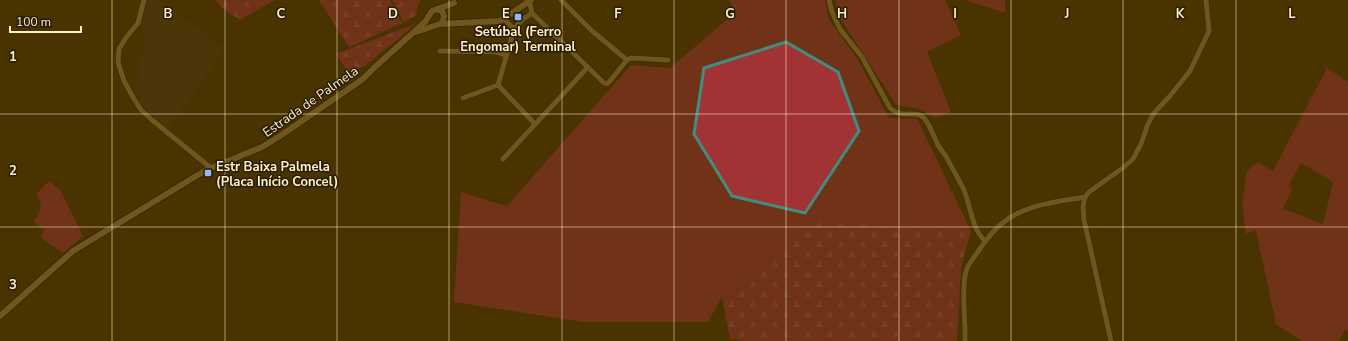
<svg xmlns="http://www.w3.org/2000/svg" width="1348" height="341" viewBox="0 0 1348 341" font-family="'Nunito Sans',sans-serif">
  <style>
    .built { fill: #4c3a15 }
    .green { fill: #a23335; fill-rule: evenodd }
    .forest { fill: url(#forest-firs) }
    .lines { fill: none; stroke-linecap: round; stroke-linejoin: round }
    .minor-casing { stroke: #2b1c00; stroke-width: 6 }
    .tertiary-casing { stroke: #2b1c00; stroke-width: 8 }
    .minor { stroke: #9e8042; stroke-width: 5 }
    .tertiary { stroke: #9e8042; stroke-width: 6 }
    .marked { fill: none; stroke: #3f8e81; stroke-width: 3; stroke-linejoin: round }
    .grid { fill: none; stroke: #ffeecf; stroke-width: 1; stroke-opacity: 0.55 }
    .poi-dot { fill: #93b7fd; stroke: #291d03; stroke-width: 1.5 }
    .labels { text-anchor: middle; stroke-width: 3; stroke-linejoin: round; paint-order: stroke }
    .poi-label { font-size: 13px; font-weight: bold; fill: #ffeecf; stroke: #291d03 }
    .street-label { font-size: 13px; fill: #ffeecf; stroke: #291d03 }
    .grid-label { font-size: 13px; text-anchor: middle; font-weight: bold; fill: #ffeecf; stroke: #291d03; stroke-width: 3; stroke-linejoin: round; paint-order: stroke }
  </style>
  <defs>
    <pattern id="forest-firs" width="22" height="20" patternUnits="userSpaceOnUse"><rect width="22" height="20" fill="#a23335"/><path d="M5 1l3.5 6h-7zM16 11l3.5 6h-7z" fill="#b05151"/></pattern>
  </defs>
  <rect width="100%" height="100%" fill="#493300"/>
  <!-- built -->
  <path class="built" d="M 148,0 L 159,0 L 225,49 L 167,129 L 143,107 L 135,89 L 143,50 L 142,25 Z"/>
  <!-- green -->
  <g class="green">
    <path d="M 729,0 L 825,0 L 829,20 L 857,58 L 889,118 L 917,119 L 971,231 L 951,230 L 722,297 L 708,322 L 583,322 L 454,302 L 461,192 L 492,202 L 507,206 L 631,65 L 670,68 L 736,12 Z"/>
    <path d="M 836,0 L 945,0 L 961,35 L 927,52 L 951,112 L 935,118 L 919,109 L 896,105 L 838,15 Z"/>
    <path d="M 965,0 L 1005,0 L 1005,13 Z"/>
    <path d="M 1327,68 L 1348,82 L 1348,331 L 1345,329 L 1339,341 L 1302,341 L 1276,324 L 1256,230 L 1246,234 L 1242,203 L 1247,171 L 1258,162 L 1273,171 ZM 1301,163 L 1333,182 L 1323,224 L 1283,209 L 1292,190 L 1288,186 Z"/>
    <path d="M 49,181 L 60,190 L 83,236 L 63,253 L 40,237 L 45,230 L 33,222 C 41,211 44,206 36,194 Z"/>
  </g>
  <!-- forest -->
  <g class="forest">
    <path d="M 215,0 L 274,0 L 240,20 L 221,7 Z"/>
    <path d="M 319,0 L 390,0 L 402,23 L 349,47 Z"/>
    <path d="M 392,0 L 421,0 L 418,3 L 416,15 L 404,23 Z"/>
    <path d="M 417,23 L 365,66 L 348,72 L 336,54 Z"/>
    <path d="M 818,222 L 971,231 L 961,267 L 957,341 L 742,341 L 730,339 L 722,297 L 750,269 Z"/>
  </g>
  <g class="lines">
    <!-- minor casing -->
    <g class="minor-casing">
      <g id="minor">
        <path d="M 144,0 L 138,23 L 125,39 L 119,49 L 118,62 L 124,81 L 134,99 L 141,110 L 152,120 L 211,168"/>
        <path d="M 561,0 L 591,30 L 627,60"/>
        <path d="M 829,0 L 832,12 L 840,29 L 862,57 L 890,108 C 903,120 916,109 924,118 C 930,125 933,135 937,143 C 939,148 944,153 947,158 C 952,168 958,178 963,188 C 971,205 971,228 985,241"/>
        <path d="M 532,13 L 604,83 L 607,84 L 610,81 L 627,60 L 631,58 L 668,60"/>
        <path d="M 504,19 L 514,29 L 522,20 L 532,13 L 529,0"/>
        <path d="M 440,51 L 496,52 L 506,55"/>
        <path d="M 498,85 L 535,124"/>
        <path d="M 463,98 L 498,85 L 514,29"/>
        <path d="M 503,159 L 588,67"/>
        <path d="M 1085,197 L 1089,192 L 1124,167 L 1133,159 L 1141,144 L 1148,124 L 1154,113 L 1169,97 L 1190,71 L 1209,31 L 1206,0"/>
        <path d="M 1085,197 L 1083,207 L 1084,220 L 1111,341"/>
        <path d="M 965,341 C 966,321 960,282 968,266 C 978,252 987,236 1000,225 C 1024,204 1056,202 1085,197"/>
      </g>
    </g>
    <!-- tertiary casing -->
    <g class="tertiary-casing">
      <g id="tertiary">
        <path d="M 437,9 L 442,11 L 444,16 L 443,21 L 440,24"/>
        <path d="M 416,32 L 440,24 L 500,21 L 531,0"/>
        <path d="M 0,316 L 73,251 L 206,170 L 262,147 L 280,136 L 363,79 L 375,67 L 425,22 L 432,11 L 454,3"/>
      </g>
    </g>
    <!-- minor -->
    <use href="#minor" class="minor"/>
    <!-- tertiary -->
    <use href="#tertiary" class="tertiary"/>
  </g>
  <!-- marked area -->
  <path d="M0 0H1348V341H0ZM 786,42 L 838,72 L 859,131 L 805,213 L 732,196 L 694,134 L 704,68 Z" fill="#493300" fill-opacity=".55" fill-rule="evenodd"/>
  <path class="marked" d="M 786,42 L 838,72 L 859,131 L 805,213 L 732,196 L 694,134 L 704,68 Z"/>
  <!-- grid -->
  <path class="grid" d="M 112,0 L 112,341M 225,0 L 225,341M 337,0 L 337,341M 449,0 L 449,341M 562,0 L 562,341M 674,0 L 674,341M 786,0 L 786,341M 899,0 L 899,341M 1011,0 L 1011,341M 1123,0 L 1123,341M 1236,0 L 1236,341M 0,114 L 1348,114M 0,227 L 1348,227"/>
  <!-- markers -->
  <g class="poi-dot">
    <rect x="514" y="13" width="8" height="8" rx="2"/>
    <rect x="204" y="169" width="8" height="8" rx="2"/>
  </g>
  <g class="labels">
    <!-- poi labels -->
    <g class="poi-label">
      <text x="518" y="36">Setúbal (Ferro<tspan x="518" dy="15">Engomar) Terminal</tspan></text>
      <text x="216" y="171" text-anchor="start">Estr Baixa Palmela<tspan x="216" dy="15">(Placa Início Concel)</tspan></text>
    </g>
    <!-- street labels -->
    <g class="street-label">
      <text transform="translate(310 101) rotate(-35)" y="5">Estrada de Palmela</text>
    </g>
  </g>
  <g class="grid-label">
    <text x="168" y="18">B</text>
    <text x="281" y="18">C</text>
    <text x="393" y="18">D</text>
    <text x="506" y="18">E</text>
    <text x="618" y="18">F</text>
    <text x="730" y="18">G</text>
    <text x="842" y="18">H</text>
    <text x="955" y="18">I</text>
    <text x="1067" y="18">J</text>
    <text x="1180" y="18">K</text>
    <text x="1292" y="18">L</text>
    <text x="13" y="61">1</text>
    <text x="13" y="175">2</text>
    <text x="13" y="289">3</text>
  </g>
  <!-- scale -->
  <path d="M10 26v6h71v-6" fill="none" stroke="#ffeecf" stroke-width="2"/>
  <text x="16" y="26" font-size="12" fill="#ffeecf" stroke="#291d03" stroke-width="3" paint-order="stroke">100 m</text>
</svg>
